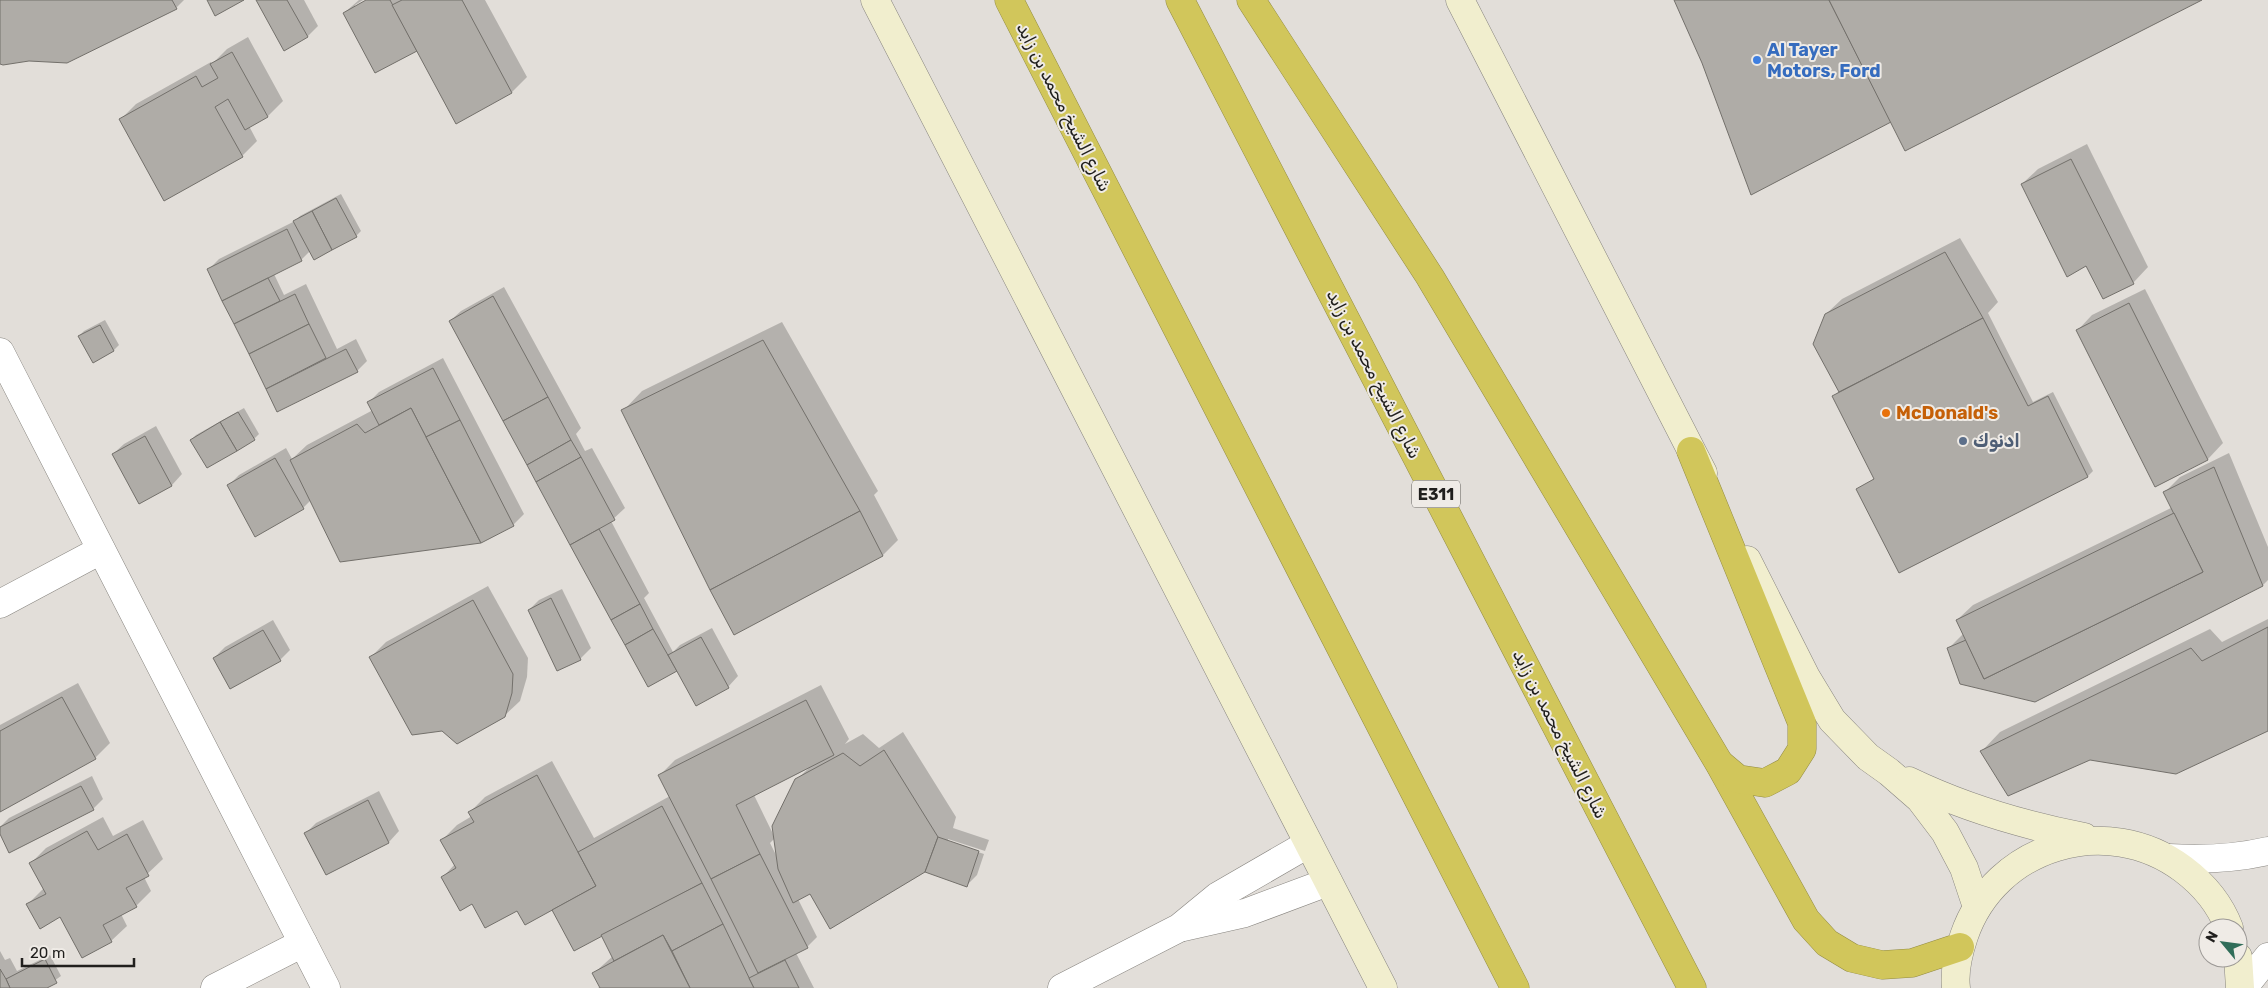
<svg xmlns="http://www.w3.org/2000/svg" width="2268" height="988" viewBox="0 0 2268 988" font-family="Rubik,'Noto Naskh Arabic',sans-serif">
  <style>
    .shadow { fill: #0003; fill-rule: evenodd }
    .building { fill: #afaca7; stroke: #73706b }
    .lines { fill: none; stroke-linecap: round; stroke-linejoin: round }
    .street-casing { stroke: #87847f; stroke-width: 29 }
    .secondary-casing { stroke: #87847f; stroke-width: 29 }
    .highway-casing { stroke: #938c45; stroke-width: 29 }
    .street { stroke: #fff; stroke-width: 28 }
    .secondary { stroke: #f1eece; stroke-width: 28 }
    .highway { stroke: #d1c65b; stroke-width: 28 }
    .shop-dot { fill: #3f7fe0; stroke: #efebe6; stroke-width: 2 }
    .food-dot { fill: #e8710a; stroke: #efebe6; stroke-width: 2 }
    .service-dot { fill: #5c6f8a; stroke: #efebe6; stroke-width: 2 }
    .labels { text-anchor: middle; stroke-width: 4; stroke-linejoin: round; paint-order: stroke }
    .shield { fill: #efebe6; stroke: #5e5c59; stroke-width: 1 }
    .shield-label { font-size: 16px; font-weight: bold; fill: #201f1d }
    .shop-label { font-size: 18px; font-weight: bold; fill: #366cbe; stroke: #efebe6; text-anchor: start }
    .street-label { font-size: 18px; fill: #201f1d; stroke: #efebe6 }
    .food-label { font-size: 18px; font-weight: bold; fill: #c56008; stroke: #efebe6; text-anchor: start }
    .service-label { font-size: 18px; font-weight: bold; fill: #4e5e75; stroke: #efebe6; text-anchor: start }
  </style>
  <rect width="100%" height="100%" fill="#e2ded9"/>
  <!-- shadow -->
  <g class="shadow">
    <path d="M 0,0 L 184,0 L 176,8 L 28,59 L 0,63 Z"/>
    <path d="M 258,0 L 304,0 L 318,26 L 308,36 L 285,49 Z"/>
    <path d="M 359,0 L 363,0 L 355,5 L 355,8 L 369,0 L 485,0 L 527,77 L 512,92 L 417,49 L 344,13 Z"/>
    <path d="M 248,37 L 283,101 L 268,116 L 249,126 L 257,141 L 242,156 L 121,119 L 136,104 L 211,62 L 212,64 L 227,49 Z"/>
    <path d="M 2087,144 L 2148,267 L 2133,283 L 2087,265 L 2022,184 L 2038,169 Z"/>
    <path d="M 341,194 L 361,231 L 356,236 L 311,250 L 301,260 L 274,274 L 284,295 L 306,284 L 337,349 L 356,339 L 367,361 L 357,371 L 278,410 L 209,269 L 219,259 L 295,221 L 300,216 Z"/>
    <path d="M 1960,238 L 1998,302 L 1988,313 L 2033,402 L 2053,392 L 2093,471 L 2088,476 L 1899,572 L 1858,489 L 1875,478 L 1834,396 L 1839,391 L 1826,314 L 1842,299 Z"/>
    <path d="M 504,287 L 581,428 L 576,434 L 585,451 L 592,448 L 625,508 L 611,521 L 649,593 L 644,598 L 673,652 L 680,645 L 712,628 L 738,676 L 728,687 L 677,670 L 648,685 L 450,321 L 461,311 Z"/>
    <path d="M 2145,289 L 2223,443 L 2208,459 L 2155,485 L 2077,331 L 2092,315 Z"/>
    <path d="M 105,320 L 119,345 L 114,350 L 79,336 L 84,331 Z"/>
    <path d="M 782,322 L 878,491 L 874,495 L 898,540 L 883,555 L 623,411 L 642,391 Z"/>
    <path d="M 443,358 L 524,514 L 513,525 L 311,500 L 303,508 L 228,486 L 239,475 L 286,448 L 292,459 L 307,445 L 373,410 L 369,402 L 379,392 Z"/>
    <path d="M 244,408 L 259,434 L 254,439 L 191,440 L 196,435 Z"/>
    <path d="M 156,426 L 182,474 L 172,485 L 140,502 L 113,454 L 124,444 Z"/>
    <path d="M 2229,453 L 2268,547 L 2268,580 L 2263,585 L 1949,648 L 1964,633 L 1957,620 L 1973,605 L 2173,507 L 2165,492 L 2180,477 Z"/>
    <path d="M 488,586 L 528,658 L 527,677 L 520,701 L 504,716 L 370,658 L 386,642 Z"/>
    <path d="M 562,589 L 591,648 L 580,659 L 529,610 L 539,600 Z"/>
    <path d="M 2268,619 L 2268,729 L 2089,759 L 1981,752 L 2000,732 L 2210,629 L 2222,642 Z"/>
    <path d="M 273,620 L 290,650 L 280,660 L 214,658 L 225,647 Z"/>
    <path d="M 78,683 L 110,743 L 95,758 L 0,810 L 0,725 Z"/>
    <path d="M 821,685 L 849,739 L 845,744 L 863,734 L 879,748 L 903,732 L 956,817 L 953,828 L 989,840 L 985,851 L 948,839 L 948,842 L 984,854 L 977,875 L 967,885 L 925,871 L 811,892 L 798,899 L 817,937 L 807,947 L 796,953 L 814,988 L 598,988 L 601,986 L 594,973 L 613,956 L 602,935 L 553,908 L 517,909 L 473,902 L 443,877 L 455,864 L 442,840 L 457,825 L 472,816 L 470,812 L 485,797 L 552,761 L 594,838 L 670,796 L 660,775 L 675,760 ZM 809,768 L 796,780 L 774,836 L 754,795 ZM 775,838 L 777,857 L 770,843 Z"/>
    <path d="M 92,776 L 103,799 L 93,809 L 0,831 L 0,827 L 9,818 Z"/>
    <path d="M 379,791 L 399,831 L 389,842 L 326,874 L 306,833 L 316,823 Z"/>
    <path d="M 103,817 L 113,836 L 143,820 L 163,859 L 144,877 L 151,891 L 136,906 L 121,914 L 127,926 L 111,941 L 83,957 L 61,915 L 28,904 L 44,888 L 31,863 L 46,848 Z"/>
    <path d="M 0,951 L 5,960 L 10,958 L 17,971 L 50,955 L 61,976 L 44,988 L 0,988 Z"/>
  </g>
  <!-- building -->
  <g class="building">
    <path d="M 0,0 L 172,0 L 177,9 L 67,63 L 29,61 L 3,65 L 0,64 Z"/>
    <path d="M 207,0 L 244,0 L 215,16 Z"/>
    <path d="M 256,0 L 287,0 L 308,37 L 284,51 Z"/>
    <path d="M 366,0 L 390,0 L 417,51 L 375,73 L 343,13 Z"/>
    <path d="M 402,0 L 462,0 L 512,93 L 456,124 L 392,5 Z"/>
    <path d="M 1674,0 L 1829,0 L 1891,122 L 1751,195 L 1702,63 Z"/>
    <path d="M 1829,0 L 2202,0 L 1905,151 Z"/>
    <path d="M 232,52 L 268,117 L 245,130 L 228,99 L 215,107 L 243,157 L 164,201 L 119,119 L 196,76 L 202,87 L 218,78 L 210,64 Z"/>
    <path d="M 2071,159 L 2134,284 L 2103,299 L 2086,266 L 2067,277 L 2021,184 Z"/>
    <path d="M 336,198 L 357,237 L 332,250 L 312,211 Z"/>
    <path d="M 312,211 L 332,250 L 314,260 L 293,221 Z"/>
    <path d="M 287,229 L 302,261 L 222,301 L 207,269 Z"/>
    <path d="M 1945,252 L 1983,318 L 1839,392 L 1813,344 L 1825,314 Z"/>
    <path d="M 268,278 L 280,301 L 234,324 L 222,301 Z"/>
    <path d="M 295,294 L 309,324 L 249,354 L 234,324 Z"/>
    <path d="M 493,296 L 548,397 L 503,421 L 449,321 Z"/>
    <path d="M 2129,303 L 2208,460 L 2155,487 L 2076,330 Z"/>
    <path d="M 1983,318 L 2028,406 L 2048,396 L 2088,477 L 1899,573 L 1856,489 L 1874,479 L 1832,396 Z"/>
    <path d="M 309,324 L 326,358 L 266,389 L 249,354 Z"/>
    <path d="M 100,325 L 114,351 L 93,363 L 78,336 Z"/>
    <path d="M 763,340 L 860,511 L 710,590 L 621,410 Z"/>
    <path d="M 346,349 L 358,372 L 277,412 L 266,389 Z"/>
    <path d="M 433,368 L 460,420 L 426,437 L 411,408 L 379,425 L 367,402 Z"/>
    <path d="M 548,397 L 571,440 L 527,465 L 503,421 Z"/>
    <path d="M 411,408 L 481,543 L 340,562 L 290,460 L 357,424 L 365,433 Z"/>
    <path d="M 238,412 L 255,440 L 237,451 L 220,422 Z"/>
    <path d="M 460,420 L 514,526 L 481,543 L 426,437 Z"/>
    <path d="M 220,422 L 237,451 L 207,468 L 190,440 Z"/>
    <path d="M 145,436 L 172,486 L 139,504 L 112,454 Z"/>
    <path d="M 571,440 L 581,457 L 536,482 L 527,465 Z"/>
    <path d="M 581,457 L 615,520 L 570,545 L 536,482 Z"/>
    <path d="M 275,458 L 304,509 L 255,537 L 227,485 Z"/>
    <path d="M 2214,467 L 2263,586 L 2035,702 L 1960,684 L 1947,648 L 1966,640 L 1984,679 L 2203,572 L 2163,492 Z"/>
    <path d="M 860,511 L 883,556 L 734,635 L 710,590 Z"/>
    <path d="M 2174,513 L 2203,572 L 1984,679 L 1956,620 Z"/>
    <path d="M 599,529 L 640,604 L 611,620 L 570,545 Z"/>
    <path d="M 551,598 L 581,660 L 557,671 L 528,610 Z"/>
    <path d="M 473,600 L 513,674 L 512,693 L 505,717 L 457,744 L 442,731 L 412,735 L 369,657 Z"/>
    <path d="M 640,604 L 653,629 L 625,645 L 611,620 Z"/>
    <path d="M 2268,627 L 2268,731 L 2176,774 L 2090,760 L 2008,796 L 1980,751 L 2191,648 L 2202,661 Z"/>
    <path d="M 653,629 L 677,671 L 648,687 L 625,645 Z"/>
    <path d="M 263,630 L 281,661 L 230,689 L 213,658 Z"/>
    <path d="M 701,637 L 729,688 L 696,706 L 668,655 Z"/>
    <path d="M 62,697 L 96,759 L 0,812 L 0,731 Z"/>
    <path d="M 806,700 L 834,755 L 736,805 L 760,854 L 711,879 L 658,775 Z"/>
    <path d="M 884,750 L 938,837 L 925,872 L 830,929 L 810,894 L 793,903 L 778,869 L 772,826 L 795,779 L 843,753 L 860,766 Z"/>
    <path d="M 537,775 L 596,886 L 525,925 L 517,911 L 485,928 L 472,904 L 460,911 L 441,877 L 456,868 L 440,840 L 474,822 L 468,812 Z"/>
    <path d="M 81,786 L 94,810 L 9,853 L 0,834 L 0,827 Z"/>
    <path d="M 368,800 L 389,843 L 326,875 L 304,833 Z"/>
    <path d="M 662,806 L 702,883 L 574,951 L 552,910 L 596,886 L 578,852 Z"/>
    <path d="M 87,831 L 98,850 L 127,834 L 149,876 L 126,888 L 137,907 L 103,925 L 112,942 L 82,958 L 60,917 L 40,929 L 26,904 L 46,894 L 29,863 Z"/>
    <path d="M 938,837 L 979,851 L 967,887 L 925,872 Z"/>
    <path d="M 760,854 L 808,948 L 758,973 L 711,879 Z"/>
    <path d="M 702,883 L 723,924 L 672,951 L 663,935 L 614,961 L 601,935 Z"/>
    <path d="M 723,924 L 754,988 L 690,988 L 672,951 Z"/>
    <path d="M 663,935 L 690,988 L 600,988 L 592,973 Z"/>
    <path d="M 45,959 L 57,983 L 47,988 L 10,988 L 6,979 Z"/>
    <path d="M 785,960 L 799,988 L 754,988 L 749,978 Z"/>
    <path d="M 0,969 L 6,979 L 10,988 L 0,988 Z"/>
  </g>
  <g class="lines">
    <!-- street casing -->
    <g class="street-casing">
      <g id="street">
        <path d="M 0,352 L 326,988"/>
        <path d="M 0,604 L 101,550"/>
        <path d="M 2168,858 C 2202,860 2234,859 2268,851"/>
        <path d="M 1183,927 L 1245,913 L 1328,882"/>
        <path d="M 215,988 L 303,943"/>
        <path d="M 1062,988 L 1179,928 L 1218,896 L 1308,844"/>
        <path d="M 2243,988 L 2268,957"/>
      </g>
    </g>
    <!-- secondary casing -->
    <g class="secondary-casing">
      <g id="secondary">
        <path d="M 875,0 L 1383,988"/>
        <path d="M 1460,0 L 1703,473"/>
        <path d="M 1747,560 L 1806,677 L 1832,720 L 1868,757 L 1889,772 L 1920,799 L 1945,832 L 1964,868 L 1977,907"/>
        <path d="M 1909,781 C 1965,808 2023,825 2084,837"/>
        <path d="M 2238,957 L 2240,988"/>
        <path d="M 1956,988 C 1954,972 1959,951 1964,936 C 1995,845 2107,812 2183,869 C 2203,884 2220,904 2229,928"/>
      </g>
    </g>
    <!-- highway casing -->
    <g class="highway-casing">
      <g id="highway">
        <path d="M 1009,0 L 1515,988"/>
        <path d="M 1180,0 L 1692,988"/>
        <path d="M 1251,0 L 1430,277 L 1719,763 L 1806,920 L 1827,943 L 1852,958 L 1882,965 L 1912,963 L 1960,947"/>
        <path d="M 1691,451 L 1802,723 L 1802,749 L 1788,771 L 1765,783 L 1738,779 L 1720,764"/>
      </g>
    </g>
    <!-- street -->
    <use href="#street" class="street"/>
    <!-- secondary -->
    <use href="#secondary" class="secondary"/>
    <!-- highway -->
    <use href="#highway" class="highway"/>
  </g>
  <!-- markers -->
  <circle class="shop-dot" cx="1757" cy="60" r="5"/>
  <circle class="food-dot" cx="1886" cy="413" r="5"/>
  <circle class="service-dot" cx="1963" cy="441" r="5"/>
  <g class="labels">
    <!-- shield labels -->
    <rect class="shield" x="1412" y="480.5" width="48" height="27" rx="4"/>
    <g class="shield-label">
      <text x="1436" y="500">E311</text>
    </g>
    <!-- shop labels -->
    <g class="shop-label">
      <text x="1767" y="56">Al Tayer<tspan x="1767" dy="21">Motors, Ford</tspan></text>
    </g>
    <!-- street labels -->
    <g class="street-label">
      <text transform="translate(1064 107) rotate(63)" y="6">شارع الشيخ محمد بن زايد</text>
      <text transform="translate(1374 374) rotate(63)" y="6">شارع الشيخ محمد بن زايد</text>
      <text transform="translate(1560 734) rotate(63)" y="6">شارع الشيخ محمد بن زايد</text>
    </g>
    <!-- food labels -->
    <g class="food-label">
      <text x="1896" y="419">McDonald's</text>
    </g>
    <!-- service labels -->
    <g class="service-label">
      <text x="1973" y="447">ادنوك</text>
    </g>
  </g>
  <!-- north arrow -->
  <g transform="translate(2223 943) rotate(299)"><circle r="24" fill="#efebe6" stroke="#9c9996"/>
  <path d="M0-4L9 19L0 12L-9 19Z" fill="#306d59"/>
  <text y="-8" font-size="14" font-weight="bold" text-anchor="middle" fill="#201f1d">N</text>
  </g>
  <!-- scale -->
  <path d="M22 958v8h112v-8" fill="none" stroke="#201f1d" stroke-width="2.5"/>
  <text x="30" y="958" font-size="15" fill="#201f1d" stroke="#efebe6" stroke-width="4" paint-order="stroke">20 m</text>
</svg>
